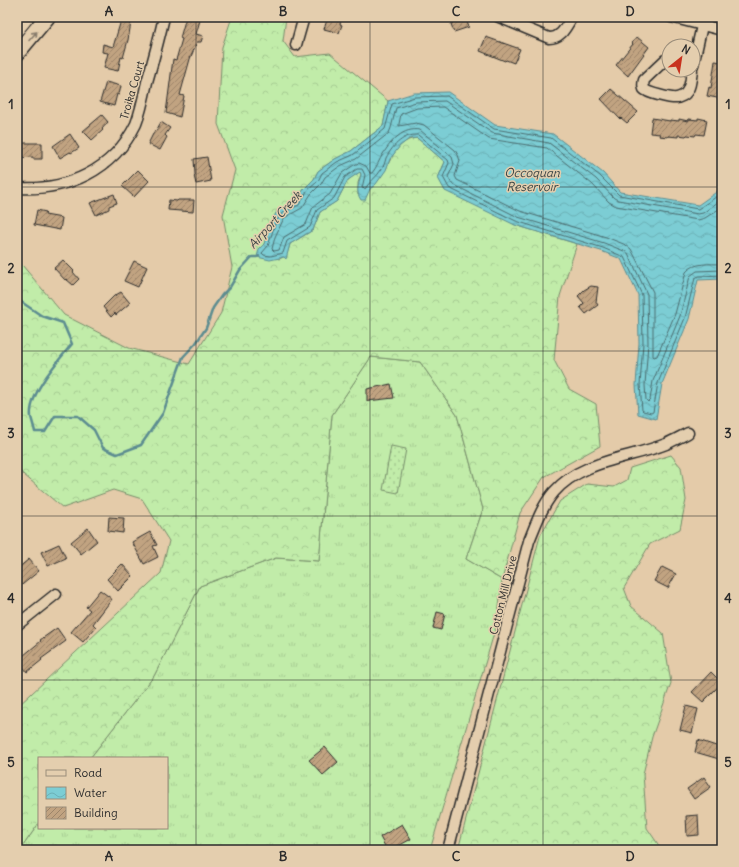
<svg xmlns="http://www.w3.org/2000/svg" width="739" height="867" viewBox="0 0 739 867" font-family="Delius,sans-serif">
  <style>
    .grass { fill: url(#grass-tufts); stroke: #768c6a }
    .forest { fill: url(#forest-crowns); stroke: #768c6a }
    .park { fill: url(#park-dots); stroke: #768c6a }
    .water { fill: url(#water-waves); stroke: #5c8c90 }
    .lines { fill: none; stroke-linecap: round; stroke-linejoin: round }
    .shore { stroke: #4b6c6f; stroke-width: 1 }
    .stream { stroke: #5c8c90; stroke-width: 2.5 }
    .building { fill: url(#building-hatch); stroke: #2b2b2b }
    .street-casing { stroke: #2b2b2b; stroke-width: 13 }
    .secondary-casing { stroke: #2b2b2b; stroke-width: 18 }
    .street { stroke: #e4ceae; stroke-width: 10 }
    .secondary { stroke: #e4ceae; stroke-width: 15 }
    .oneway { stroke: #887c6c }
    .grid { fill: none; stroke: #2b2b2b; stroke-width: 1; stroke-opacity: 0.55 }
    .labels { text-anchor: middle; stroke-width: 3; stroke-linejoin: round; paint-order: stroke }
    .street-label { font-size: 11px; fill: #2b2b2b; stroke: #e4ceae }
    .water-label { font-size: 12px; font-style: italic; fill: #374344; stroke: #e4ceae }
    .neatline { fill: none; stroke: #2b2b2b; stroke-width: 1.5 }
    .grid-label { font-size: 13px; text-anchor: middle; font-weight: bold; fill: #2b2b2b }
  </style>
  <defs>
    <pattern id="grass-tufts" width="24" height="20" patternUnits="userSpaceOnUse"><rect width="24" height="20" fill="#c1eca9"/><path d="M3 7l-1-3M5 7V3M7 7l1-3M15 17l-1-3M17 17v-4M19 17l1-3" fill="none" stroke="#a6cb92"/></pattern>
    <pattern id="forest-crowns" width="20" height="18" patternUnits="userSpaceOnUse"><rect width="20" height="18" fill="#c1eca9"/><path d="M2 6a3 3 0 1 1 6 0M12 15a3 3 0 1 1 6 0" fill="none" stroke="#a6cb92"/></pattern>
    <pattern id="park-dots" width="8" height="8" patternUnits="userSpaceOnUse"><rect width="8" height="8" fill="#c1eca9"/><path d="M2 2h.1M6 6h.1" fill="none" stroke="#a6cb92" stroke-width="1.8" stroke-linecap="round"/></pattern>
    <pattern id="water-waves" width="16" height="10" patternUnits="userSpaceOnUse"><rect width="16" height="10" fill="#7ccdd4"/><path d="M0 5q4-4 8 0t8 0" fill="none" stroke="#6bb0b6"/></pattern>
    <pattern id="building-hatch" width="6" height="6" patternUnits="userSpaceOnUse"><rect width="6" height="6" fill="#c1a381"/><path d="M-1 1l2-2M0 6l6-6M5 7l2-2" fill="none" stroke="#9d856a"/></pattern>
  </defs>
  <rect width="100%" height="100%" fill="#e4cba9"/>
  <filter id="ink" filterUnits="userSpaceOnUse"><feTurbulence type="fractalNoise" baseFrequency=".025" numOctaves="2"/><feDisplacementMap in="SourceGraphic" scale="8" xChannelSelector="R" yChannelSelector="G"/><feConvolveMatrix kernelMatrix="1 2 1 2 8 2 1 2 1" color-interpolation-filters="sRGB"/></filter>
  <g filter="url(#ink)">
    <!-- grass -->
    <path class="grass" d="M 371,357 L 420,362 L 457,415 L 483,509 L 466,559 L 502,580 L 497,623 L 430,850 L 20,850 L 39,823 L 39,828 L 167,828 L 167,758 L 90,758 L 154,676 L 200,586 L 276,558 L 319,561 L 332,415 Z"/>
    <!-- forest -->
    <g class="forest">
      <path d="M 232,17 L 286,17 L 283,41 L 295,57 L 330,53 L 388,101 L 383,126 L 351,151 L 335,159 L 318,171 L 314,179 L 304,189 L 296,202 L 278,210 L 271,222 L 264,244 L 259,249 L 279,259 C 287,256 288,252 290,244 L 313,230 L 320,212 L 337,201 L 348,180 L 359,172 L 361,174 L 358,183 L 358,195 C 364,192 371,189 376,183 C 390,168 393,140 417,138 L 445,162 L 438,178 L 515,225 L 577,244 L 560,296 L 554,360 L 569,389 L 596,404 L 600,446 L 544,477 L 520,513 L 502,580 L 466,559 L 483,509 L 457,415 L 420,362 L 371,357 L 332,415 L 319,561 L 276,558 L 200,586 L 154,676 L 90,758 L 39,758 L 39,823 L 20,850 L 17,850 L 17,707 L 161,573 L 169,541 L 142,499 L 113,490 L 63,508 L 17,469 L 17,259 L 64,315 L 129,348 L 189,364 L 221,313 L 232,267 L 223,215 L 235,170 L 218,124 L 222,47 Z"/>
      <path d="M 671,455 L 681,467 L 686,500 L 680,529 L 650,544 L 624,588 L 631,606 L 663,633 L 671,683 L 652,737 L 643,774 L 647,828 L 662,850 L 458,850 L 540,536 L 560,501 L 587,484 L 614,487 L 627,480 L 630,468 Z"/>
    </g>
    <!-- park -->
    <path class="park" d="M 391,446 L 406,449 L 398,493 L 383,490 Z"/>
    <!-- water -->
    <path class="water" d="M 448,92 L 495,125 L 553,134 L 603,173 L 620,192 L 698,205 L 722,188 L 722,279 L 698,280 L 689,319 L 662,384 L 656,419 L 638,414 L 636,385 L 639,343 L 638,295 L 621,259 L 601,251 L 515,225 L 445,191 L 438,178 L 445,162 L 417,138 L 409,139 L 400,146 L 390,159 L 386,170 L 376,184 L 370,189 L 365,200 L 361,200 C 355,191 359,184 361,174 L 360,172 L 348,180 L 337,201 L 320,212 L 313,230 L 290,244 L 286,259 L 284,257 L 270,260 L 257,257 L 259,249 L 264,244 L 271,222 L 278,210 L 296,202 L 304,189 L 314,179 L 318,171 L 335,159 L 351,151 L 383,126 L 388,101 L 414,93 Z"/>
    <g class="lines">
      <!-- shore -->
      <g class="shore">
        <path d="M 722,193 L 698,209 L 619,195 L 600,176 L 551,138 L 494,129 L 447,96 L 415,97 L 392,104 L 385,129 L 353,155 L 337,162 L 322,173 L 318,181 L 307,191 L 299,205 L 281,214 L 275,224 L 268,246 L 262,253 L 264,255 L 271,256 L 283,253 L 287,241 L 310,227 L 317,210 L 334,198 L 345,177 L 357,169 L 362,169 L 365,175 L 362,188 L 365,189 C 369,182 377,177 381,170 C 384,166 385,162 386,158 C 393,145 404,134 418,135 L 448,160 L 449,163 L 443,177 L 449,188 L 516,221 L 603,248 L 624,257 L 642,295 L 643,343 L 640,385 L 642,410 L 643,411 L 651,413 L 653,412 L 658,383 L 685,318 L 695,278 L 699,276 L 722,275"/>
        <path d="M 722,199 L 703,213 L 698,214 L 618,200 L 614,198 L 596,179 L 549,143 L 492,133 L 445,101 L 416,102 L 396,108 L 391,128 L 389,133 L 356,159 L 340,166 L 325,177 L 321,184 L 311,194 L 302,208 L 284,218 L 275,237 L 272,249 L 274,251 L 279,250 L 284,237 L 306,224 L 313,207 L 330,194 L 342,173 L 354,165 L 359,163 L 366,166 L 370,173 L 372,173 C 377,167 379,160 383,154 C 391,141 403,127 420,130 L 452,157 L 454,164 L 448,177 L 452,184 L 518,217 L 604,243 L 624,251 L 628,253 L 647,294 L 648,343 L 645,385 L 646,400 L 648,402 L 650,400 L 653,381 L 680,316 L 690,276 L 697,271 L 722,270"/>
        <path d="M 722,207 L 705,218 L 698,220 L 616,206 L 609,202 L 592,184 L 547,148 L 489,139 L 443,107 L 417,108 L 401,114 L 399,124 L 399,126 L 416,123 L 424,125 L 455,150 L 458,155 L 460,161 L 455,176 L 457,180 L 520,211 L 606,237 L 626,245 L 631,249 L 653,292 L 653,356 L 654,357 L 657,356 L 675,314 L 686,272 C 694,262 710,264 722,264"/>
      </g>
      <!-- stream -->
      <path class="stream" d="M 17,299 L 42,316 L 63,323 L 72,344 C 58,361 28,394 31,417 C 32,421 34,427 35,432 L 45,432 L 55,416 L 78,416 L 94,430 L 103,448 L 117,454 L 141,445 L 163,413 L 183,357 L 196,343 L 206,328 L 213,308 L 222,295 L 230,287 L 240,270 L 252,257 L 257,257 L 259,256"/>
    </g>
    <!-- building -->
    <g class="building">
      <path d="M 122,17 L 132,17 L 128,40 L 123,58 L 121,57 L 118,71 L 104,68 L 108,53 L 102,52 L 103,44 L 113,47 Z"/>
      <path d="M 186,17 L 201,17 L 196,34 L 203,36 L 201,42 L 197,42 L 190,59 L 180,95 L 184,96 L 180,117 L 166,113 L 173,59 L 176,60 L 182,39 L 180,38 Z"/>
      <path d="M 328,17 L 342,17 L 340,24 L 342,25 L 339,33 L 324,29 Z"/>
      <path d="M 451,17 L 465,17 L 469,27 L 454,32 L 451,24 L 453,23 Z"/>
      <path d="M 486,37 L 520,49 L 514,63 L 506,60 L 505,61 L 480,51 Z"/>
      <path d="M 637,37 L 649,47 L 628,76 L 616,65 L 633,44 L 632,43 Z"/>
      <path d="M 715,61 L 722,62 L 722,99 L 707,96 L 709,87 L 711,88 Z"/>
      <path d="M 106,82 L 121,86 L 119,95 L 117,94 L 114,106 L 100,102 Z"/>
      <path d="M 611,89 L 638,112 L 627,123 L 621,118 L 620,119 L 601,99 Z"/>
      <path d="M 102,115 L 108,122 L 102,129 L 103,130 L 92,140 L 83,131 Z"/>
      <path d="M 652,118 L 670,121 L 670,120 L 679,121 L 679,119 L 688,121 L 689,119 L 698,120 L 698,118 L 707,120 L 704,135 L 696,134 L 695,136 L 687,135 L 686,136 L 678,135 L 678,137 L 668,136 L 668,137 L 659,136 L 660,134 L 650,133 Z"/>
      <path d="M 161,122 L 170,128 L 165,135 L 167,137 L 160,150 L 148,144 L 155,130 L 156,131 Z"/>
      <path d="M 70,134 L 79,148 L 71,153 L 70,152 L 60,158 L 53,146 Z"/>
      <path d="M 19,143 L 42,143 L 42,159 L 33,159 L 33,157 L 19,158 Z"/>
      <path d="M 207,157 L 211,181 L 196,184 L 194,176 L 195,175 L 194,159 Z"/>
      <path d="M 138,170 L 149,181 L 134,197 L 122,186 Z"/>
      <path d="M 114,194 L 117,203 L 109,206 L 109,209 L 96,215 L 90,203 Z"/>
      <path d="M 169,200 L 177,201 L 178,200 L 194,200 L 193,212 L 168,210 Z"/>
      <path d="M 37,210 L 46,212 L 45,215 L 62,218 L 60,230 L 34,225 Z"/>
      <path d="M 63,260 L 74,271 L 73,272 L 79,279 L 73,285 L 66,279 L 65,280 L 54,268 Z"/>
      <path d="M 134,261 L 147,267 L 138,287 L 124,281 Z"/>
      <path d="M 591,286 L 598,287 L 596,302 L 598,305 L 586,314 L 580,307 L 584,303 L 578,296 L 584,290 Z"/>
      <path d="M 121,292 L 130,303 L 116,315 L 115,313 L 111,317 L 103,307 L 114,296 Z"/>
      <path d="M 391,384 L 394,398 L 367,401 L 367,389 Z"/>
      <path d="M 109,517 L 124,518 L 123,533 L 108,531 Z"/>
      <path d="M 88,528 L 97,541 L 81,554 L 71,542 Z"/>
      <path d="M 150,532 L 157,545 L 153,546 L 158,557 L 144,564 L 132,542 Z"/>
      <path d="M 59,544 L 66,558 L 48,566 L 41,552 Z"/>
      <path d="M 29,559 L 39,571 L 17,589 L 17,569 Z"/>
      <path d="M 122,564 L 133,576 L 118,591 L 107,579 Z"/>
      <path d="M 662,567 L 676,574 L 668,588 L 654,581 Z"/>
      <path d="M 100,590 L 112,599 L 93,624 L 96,627 L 83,642 L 71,632 L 90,610 L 86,607 Z"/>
      <path d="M 437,612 L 445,614 L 441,630 L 433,628 Z"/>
      <path d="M 57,628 L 66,641 L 41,659 L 42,660 L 27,672 L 18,660 L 41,641 L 40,640 Z"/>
      <path d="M 711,672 L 722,683 L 703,702 L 692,692 Z"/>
      <path d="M 686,706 L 698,709 L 692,733 L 680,730 Z"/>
      <path d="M 698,740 L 722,748 L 719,759 L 695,752 Z"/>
      <path d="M 325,747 L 338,762 L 323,775 L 309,760 Z"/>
      <path d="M 704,777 L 711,787 L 694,799 L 687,789 Z"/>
      <path d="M 698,815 L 699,835 L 687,836 L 686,816 Z"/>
      <path d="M 402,824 L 411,839 L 391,850 L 387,850 L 380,837 Z"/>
    </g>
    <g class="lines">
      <!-- street casing -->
      <g class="street-casing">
        <g id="street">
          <path d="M 499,17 L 549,38 C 562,38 566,26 572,17"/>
          <path d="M 671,17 L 722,30"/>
          <path d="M 296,45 L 304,17"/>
          <path d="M 669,59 L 665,60 L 644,80 C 643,83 643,86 644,89 C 647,93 672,99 677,98 C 680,97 683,96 685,94 C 691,88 691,77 692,70"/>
          <path d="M 693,65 L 704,17"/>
          <path d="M 17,188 C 67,191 113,171 136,124 C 141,111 144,96 147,82 C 153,61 159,39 164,17"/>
          <path d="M 17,625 L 56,594"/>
          <path d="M 448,850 L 529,541 C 536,524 542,506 554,492 C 582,460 628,459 666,444 C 673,441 680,437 688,433"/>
        </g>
      </g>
      <!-- secondary casing -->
      <g class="secondary-casing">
        <g id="secondary">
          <path d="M 17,28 L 26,17"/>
          <path d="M 17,53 L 47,17"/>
        </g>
      </g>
      <!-- street -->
      <use href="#street" class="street"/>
      <!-- secondary -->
      <use href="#secondary" class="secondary"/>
    </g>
    <!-- one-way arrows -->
    <defs><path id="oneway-shaft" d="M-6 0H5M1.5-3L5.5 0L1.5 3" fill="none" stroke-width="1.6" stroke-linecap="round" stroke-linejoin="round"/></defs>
    <use class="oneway" href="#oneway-shaft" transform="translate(33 36) rotate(-48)"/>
  </g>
  <!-- grid -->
  <path class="grid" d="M 196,17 L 196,850M 370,17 L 370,850M 543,17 L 543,850M 17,187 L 722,187M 17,351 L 722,351M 17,516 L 722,516M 17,680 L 722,680"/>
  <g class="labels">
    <!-- street labels -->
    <g class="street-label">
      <text transform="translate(132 90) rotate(-74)" y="4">Troika Court</text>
      <text transform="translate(503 595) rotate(-76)" y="4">Cotton Mill Drive</text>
    </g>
    <!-- water labels -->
    <g class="water-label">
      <text x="532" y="177">Occoquan<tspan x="532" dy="14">Reservoir</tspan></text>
      <text transform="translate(275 220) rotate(-48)" y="4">Airport Creek</text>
    </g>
  </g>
  <!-- margin -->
  <rect width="739" height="867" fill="none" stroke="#e4ceae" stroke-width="44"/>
  <!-- legend -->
  <rect x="38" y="757" width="130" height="72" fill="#e4ceae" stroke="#9a8d7a"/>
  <rect x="46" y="770" width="20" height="6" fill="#e4ceae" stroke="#9a8d7a"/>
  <text x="74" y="777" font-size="12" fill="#2b2b2b">Road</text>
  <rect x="46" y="787" width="20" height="12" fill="url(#water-waves)" stroke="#9a8d7a"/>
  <text x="74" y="797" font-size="12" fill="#2b2b2b">Water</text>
  <rect x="46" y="807" width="20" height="12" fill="url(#building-hatch)" stroke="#9a8d7a"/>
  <text x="74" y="817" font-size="12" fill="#2b2b2b">Building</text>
  <!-- north arrow -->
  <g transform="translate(681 58) rotate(30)"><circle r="19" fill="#e4ceae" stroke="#9a8d7a"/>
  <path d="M0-3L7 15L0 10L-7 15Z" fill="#c8321e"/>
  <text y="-6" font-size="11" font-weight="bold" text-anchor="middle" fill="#2b2b2b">N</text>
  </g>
  <rect x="22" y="22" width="695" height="823" class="neatline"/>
  <g class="grid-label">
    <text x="109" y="16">A</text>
    <text x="283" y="16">B</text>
    <text x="456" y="16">C</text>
    <text x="630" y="16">D</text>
    <text x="11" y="109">1</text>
    <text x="728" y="109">1</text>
    <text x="11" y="273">2</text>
    <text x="728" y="273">2</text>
    <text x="11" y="438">3</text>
    <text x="728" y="438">3</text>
    <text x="11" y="603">4</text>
    <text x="728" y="603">4</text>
    <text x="11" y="767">5</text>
    <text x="728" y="767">5</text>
    <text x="109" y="861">A</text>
    <text x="283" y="861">B</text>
    <text x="456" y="861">C</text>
    <text x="630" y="861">D</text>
  </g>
</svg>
